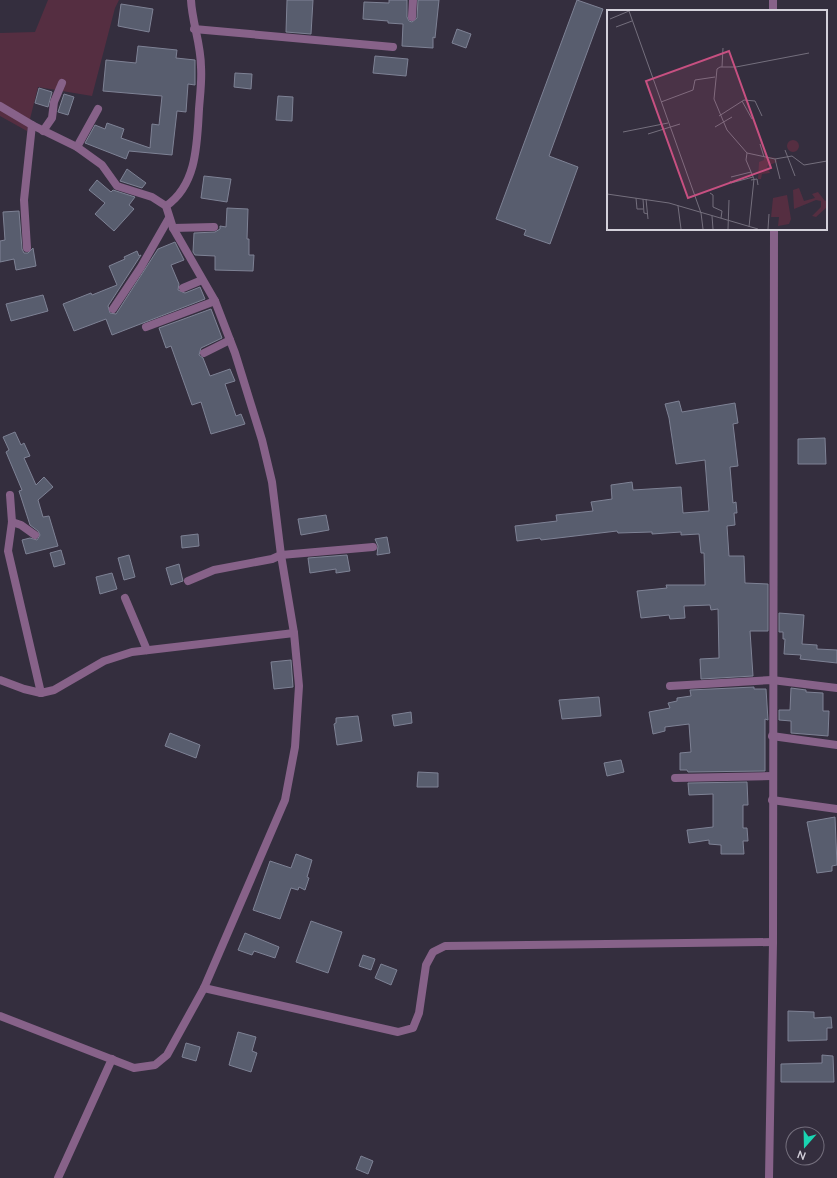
<svg xmlns="http://www.w3.org/2000/svg" width="837" height="1178" viewBox="0 0 837 1178" font-family="Mulish,sans-serif">
  <style>
    .green { fill: #552e41 }
    .building { fill: #585d6e; stroke: #7e8295 }
    .lines { fill: none; stroke-linecap: round; stroke-linejoin: round }
    .service { stroke: #876289; stroke-width: 8 }
    .minor { stroke: #876289; stroke-width: 8 }
    .tertiary { stroke: #876289; stroke-width: 8 }
    .inset-road { fill: none; stroke: #746f7d; stroke-width: 1 }
    .view { fill: #c75081; fill-opacity: 0.15; stroke: #c75081; stroke-width: 2 }
    .inset-edge { fill: none; stroke: #d4d1db; stroke-width: 2 }
  </style>
  <rect width="100%" height="100%" fill="#342e3e"/>
  <!-- green -->
  <path class="green" d="M 48,0 L 119,0 L 115,8 L 92,96 L 38,87 L 27,131 L 0,116 L 0,33 L 35,32 Z"/>
  <!-- building -->
  <g class="building">
    <path d="M 287,0 L 313,0 L 311,34 L 286,32 Z"/>
    <path d="M 389,0 L 407,0 L 407,17 L 409,21 L 412,22 L 417,18 L 418,0 L 439,0 L 435,38 L 433,37 L 433,48 L 402,46 L 403,24 L 388,23 L 388,21 L 363,19 L 364,2 L 389,3 Z"/>
    <path d="M 577,0 L 603,9 L 549,156 L 578,167 L 550,244 L 524,235 L 526,230 L 496,219 Z"/>
    <path d="M 121,4 L 153,9 L 149,32 L 118,26 Z"/>
    <path d="M 457,29 L 471,34 L 466,48 L 452,43 Z"/>
    <path d="M 138,46 L 177,50 L 176,58 L 195,60 L 195,85 L 188,84 L 186,112 L 177,111 L 172,155 L 129,151 L 126,159 L 85,143 L 95,125 L 105,129 L 107,123 L 124,129 L 121,138 L 150,148 L 152,124 L 159,125 L 162,96 L 103,91 L 106,60 L 136,63 Z"/>
    <path d="M 375,56 L 408,59 L 406,76 L 373,73 Z"/>
    <path d="M 235,73 L 252,74 L 251,89 L 234,87 Z"/>
    <path d="M 39,88 L 52,92 L 48,107 L 35,103 Z"/>
    <path d="M 64,94 L 74,97 L 68,115 L 58,112 Z"/>
    <path d="M 278,96 L 293,97 L 292,121 L 276,120 Z"/>
    <path d="M 127,169 L 146,183 L 142,188 L 120,181 Z"/>
    <path d="M 204,176 L 231,179 L 227,202 L 201,198 Z"/>
    <path d="M 97,180 L 111,192 L 113,190 L 135,197 L 129,205 L 134,209 L 114,231 L 95,214 L 105,203 L 89,190 Z"/>
    <path d="M 227,208 L 248,209 L 247,239 L 249,239 L 249,255 L 254,255 L 253,271 L 215,270 L 215,256 L 195,255 L 193,252 L 194,233 L 215,232 L 220,229 L 220,226 L 226,227 Z"/>
    <path d="M 19,211 L 22,249 L 24,253 L 28,253 L 33,248 L 36,266 L 16,270 L 14,259 L 0,262 L 0,241 L 5,240 L 3,212 Z"/>
    <path d="M 175,242 L 184,260 L 171,265 L 179,284 L 178,290 L 185,293 L 200,287 L 205,299 L 112,335 L 106,319 L 74,331 L 63,304 L 91,293 L 92,295 L 117,285 L 109,266 L 125,259 L 124,257 L 137,251 L 139,256 L 141,255 L 108,306 L 110,313 L 116,314 L 158,249 Z"/>
    <path d="M 43,295 L 48,311 L 11,321 L 6,304 Z"/>
    <path d="M 211,309 L 222,338 L 201,348 L 199,355 L 203,358 L 210,376 L 230,369 L 235,381 L 225,384 L 236,416 L 241,414 L 245,424 L 211,434 L 201,402 L 192,405 L 171,346 L 166,348 L 159,328 Z"/>
    <path d="M 679,401 L 682,412 L 735,403 L 738,423 L 733,424 L 738,466 L 730,467 L 733,503 L 736,502 L 737,513 L 734,513 L 735,525 L 727,526 L 729,556 L 744,556 L 745,583 L 768,584 L 768,631 L 750,631 L 753,676 L 701,679 L 700,659 L 719,658 L 718,609 L 711,610 L 710,605 L 684,606 L 685,618 L 670,619 L 669,615 L 641,618 L 637,591 L 667,588 L 666,585 L 705,585 L 704,553 L 701,553 L 699,534 L 681,535 L 681,532 L 652,534 L 652,532 L 618,533 L 617,531 L 541,540 L 540,538 L 517,541 L 515,526 L 557,521 L 556,515 L 593,511 L 591,502 L 612,499 L 611,485 L 632,482 L 633,490 L 681,487 L 683,513 L 709,511 L 705,460 L 676,464 L 669,418 L 665,404 Z"/>
    <path d="M 15,432 L 21,445 L 24,443 L 30,456 L 24,458 L 36,485 L 44,477 L 53,487 L 38,500 L 43,517 L 49,516 L 58,546 L 26,554 L 22,540 L 30,538 L 37,540 L 40,535 L 38,531 L 30,525 L 19,491 L 22,490 L 6,452 L 9,450 L 3,437 Z"/>
    <path d="M 825,438 L 826,464 L 798,464 L 798,439 Z"/>
    <path d="M 326,515 L 329,530 L 301,535 L 298,519 Z"/>
    <path d="M 198,534 L 199,546 L 182,548 L 181,536 Z"/>
    <path d="M 387,537 L 390,553 L 377,555 L 378,546 L 375,539 Z"/>
    <path d="M 61,550 L 65,564 L 54,567 L 50,553 Z"/>
    <path d="M 129,555 L 135,577 L 124,580 L 118,558 Z"/>
    <path d="M 347,555 L 350,571 L 336,573 L 336,569 L 310,573 L 308,558 Z"/>
    <path d="M 179,564 L 183,581 L 171,585 L 166,568 Z"/>
    <path d="M 112,573 L 117,589 L 100,594 L 96,577 Z"/>
    <path d="M 779,613 L 804,615 L 802,644 L 817,645 L 817,649 L 837,650 L 837,663 L 800,659 L 801,655 L 784,654 L 785,639 L 783,639 L 783,632 L 779,632 Z"/>
    <path d="M 291,660 L 293,687 L 274,689 L 271,662 Z"/>
    <path d="M 754,687 L 754,689 L 766,689 L 768,720 L 765,719 L 765,771 L 688,772 L 687,770 L 680,770 L 680,753 L 691,752 L 689,724 L 665,727 L 665,731 L 653,734 L 649,712 L 670,708 L 668,703 L 677,701 L 677,698 L 691,696 L 690,690 Z"/>
    <path d="M 791,688 L 806,690 L 806,692 L 823,693 L 823,711 L 829,711 L 828,736 L 791,733 L 791,721 L 779,720 L 779,710 L 790,710 Z"/>
    <path d="M 599,697 L 601,716 L 562,719 L 559,700 Z"/>
    <path d="M 411,712 L 412,723 L 394,726 L 392,715 Z"/>
    <path d="M 358,716 L 362,741 L 337,745 L 334,724 L 336,723 L 336,718 Z"/>
    <path d="M 170,733 L 200,745 L 196,758 L 165,746 Z"/>
    <path d="M 621,760 L 624,772 L 607,776 L 604,763 Z"/>
    <path d="M 418,772 L 438,773 L 438,787 L 417,787 Z"/>
    <path d="M 747,782 L 748,805 L 743,805 L 743,828 L 747,828 L 748,841 L 743,841 L 744,854 L 721,854 L 721,845 L 709,844 L 709,840 L 689,843 L 687,830 L 713,827 L 713,794 L 689,795 L 688,783 Z"/>
    <path d="M 835,817 L 837,865 L 832,866 L 832,871 L 817,873 L 807,822 Z"/>
    <path d="M 296,854 L 312,860 L 307,877 L 309,878 L 305,890 L 299,887 L 298,890 L 291,888 L 280,919 L 253,910 L 270,861 L 291,868 Z"/>
    <path d="M 311,921 L 342,932 L 328,973 L 296,962 Z"/>
    <path d="M 245,933 L 279,947 L 275,958 L 254,951 L 252,955 L 238,950 Z"/>
    <path d="M 363,955 L 375,959 L 371,970 L 359,966 Z"/>
    <path d="M 381,964 L 397,970 L 391,985 L 375,978 Z"/>
    <path d="M 788,1011 L 814,1012 L 814,1018 L 831,1017 L 832,1028 L 827,1028 L 827,1040 L 788,1041 Z"/>
    <path d="M 238,1032 L 256,1037 L 252,1051 L 257,1053 L 251,1072 L 229,1065 Z"/>
    <path d="M 186,1043 L 200,1047 L 196,1061 L 182,1057 Z"/>
    <path d="M 822,1055 L 833,1056 L 834,1082 L 781,1082 L 781,1064 L 822,1063 Z"/>
    <path d="M 361,1156 L 373,1161 L 368,1174 L 356,1169 Z"/>
  </g>
  <g class="lines">
    <!-- service -->
    <g class="service">
      <path d="M 43,131 L 52,118 L 54,102 L 62,83"/>
      <path d="M 77,147 L 98,109"/>
      <path d="M 173,228 L 214,227"/>
      <path d="M 27,248 L 24,200 L 32,125"/>
      <path d="M 183,288 L 202,280"/>
      <path d="M 113,309 L 141,267 L 169,218"/>
      <path d="M 204,353 L 230,340"/>
      <path d="M 12,522 L 21,525 L 35,535"/>
      <path d="M 188,581 L 214,570 L 272,559 L 281,555 L 373,547"/>
      <path d="M 125,598 L 147,650"/>
      <path d="M 58,1178 L 112,1059"/>
    </g>
    <!-- minor -->
    <g class="minor">
      <path d="M 412,17 L 413,0"/>
      <path d="M 194,29 L 393,47"/>
      <path d="M 0,106 L 32,125 L 77,147 L 102,165 L 117,186 L 152,197 L 166,206 L 173,228 L 215,301 L 235,353 L 262,440 L 272,482 L 281,555 L 294,633 L 299,686 L 295,747 L 285,800 L 204,988 L 167,1055 L 155,1065 L 134,1068 L 0,1016"/>
      <path d="M 166,206 C 197,185 197,144 199,109 C 200,95 202,81 201,67 C 201,44 192,22 191,0"/>
      <path d="M 146,327 L 215,301"/>
      <path d="M 10,495 L 12,522 L 8,551 L 41,693"/>
      <path d="M 0,680 L 24,689 L 41,693 L 54,690 L 104,661 L 132,652 L 294,633"/>
      <path d="M 670,686 L 772,680 L 837,688"/>
      <path d="M 772,736 L 837,745"/>
      <path d="M 675,778 L 772,776"/>
      <path d="M 772,800 L 837,809"/>
      <path d="M 204,988 L 398,1032 L 413,1028 L 419,1013 L 426,965 L 433,952 L 445,946 L 773,942"/>
    </g>
    <!-- tertiary -->
    <g class="tertiary">
      <path d="M 773,11 L 773,0"/>
      <path d="M 769,1178 L 773,942 L 774,229"/>
    </g>
  </g>
  <!-- overview -->
  <g transform="translate(607 10)">
    <rect width="220" height="220" fill="#342e3e"/>
    <path d="M180 136a6 6 0 1 1 12 0a6 6 0 1 1-12 0ZM 157,146 L 169,148 L 170,152 L 160,156 L 163,163 L 155,164 L 154,169 L 151,169 L 152,152 L 157,150 ZM 192,178 L 197,191 L 208,188 L 205,184 L 211,182 L 218,191 L 220,190 L 220,197 L 209,207 L 205,206 L 214,197 L 214,191 L 209,190 L 187,199 L 186,180 ZM 180,185 L 184,209 L 182,214 L 171,216 L 172,207 L 164,207 L 166,188 Z" fill="#552e41"/>
    <path class="inset-road" d="M 22,1 L 94,203 L 96,219M 3,9 L 22,1M 9,17 L 25,11M 202,43 L 129,57 L 113,57 L 110,59 L 107,89 L 120,120 L 140,143 L 168,149 L 185,146 L 197,155 L 220,151M 115,57 L 116,38M 135,91 L 145,109M 54,92 L 86,80 L 88,70 L 108,67M 112,106 L 137,90 L 148,91 L 155,106M 108,117 L 125,107M 16,122 L 61,113M 41,124 L 73,114M 153,134 L 157,147M 178,140 L 188,166M 140,143 L 139,150 L 147,169 L 142,217M 168,149 L 173,169M 124,167 L 144,162M 144,170 L 150,169 L 151,175M 123,171 L 124,173 L 146,167M 103,183 L 106,185 L 106,197 L 115,201 L 114,208M 0,184 L 62,193 L 151,219M 29,188 L 30,199 L 36,199M 36,189 L 37,203 L 41,204M 39,189 L 41,209M 71,196 L 74,219M 105,206 L 106,219M 121,219 L 122,190M 161,219 L 162,204"/>
    <path class="view" d="M 122,41 L 164,158 L 81,188 L 39,71 Z"/>
    <rect width="220" height="220" class="inset-edge"/>
  </g>
  <!-- north arrow -->
  <g transform="translate(805 1146) rotate(200)"><circle r="19" fill="#342e3e" stroke="#746f7d"/>
  <path d="M0-3L7 15L0 10L-7 15Z" fill="#19d5b2"/>
  <text y="-6" font-size="11" font-weight="bold" text-anchor="middle" fill="#d4d1db">N</text>
  </g>
</svg>
